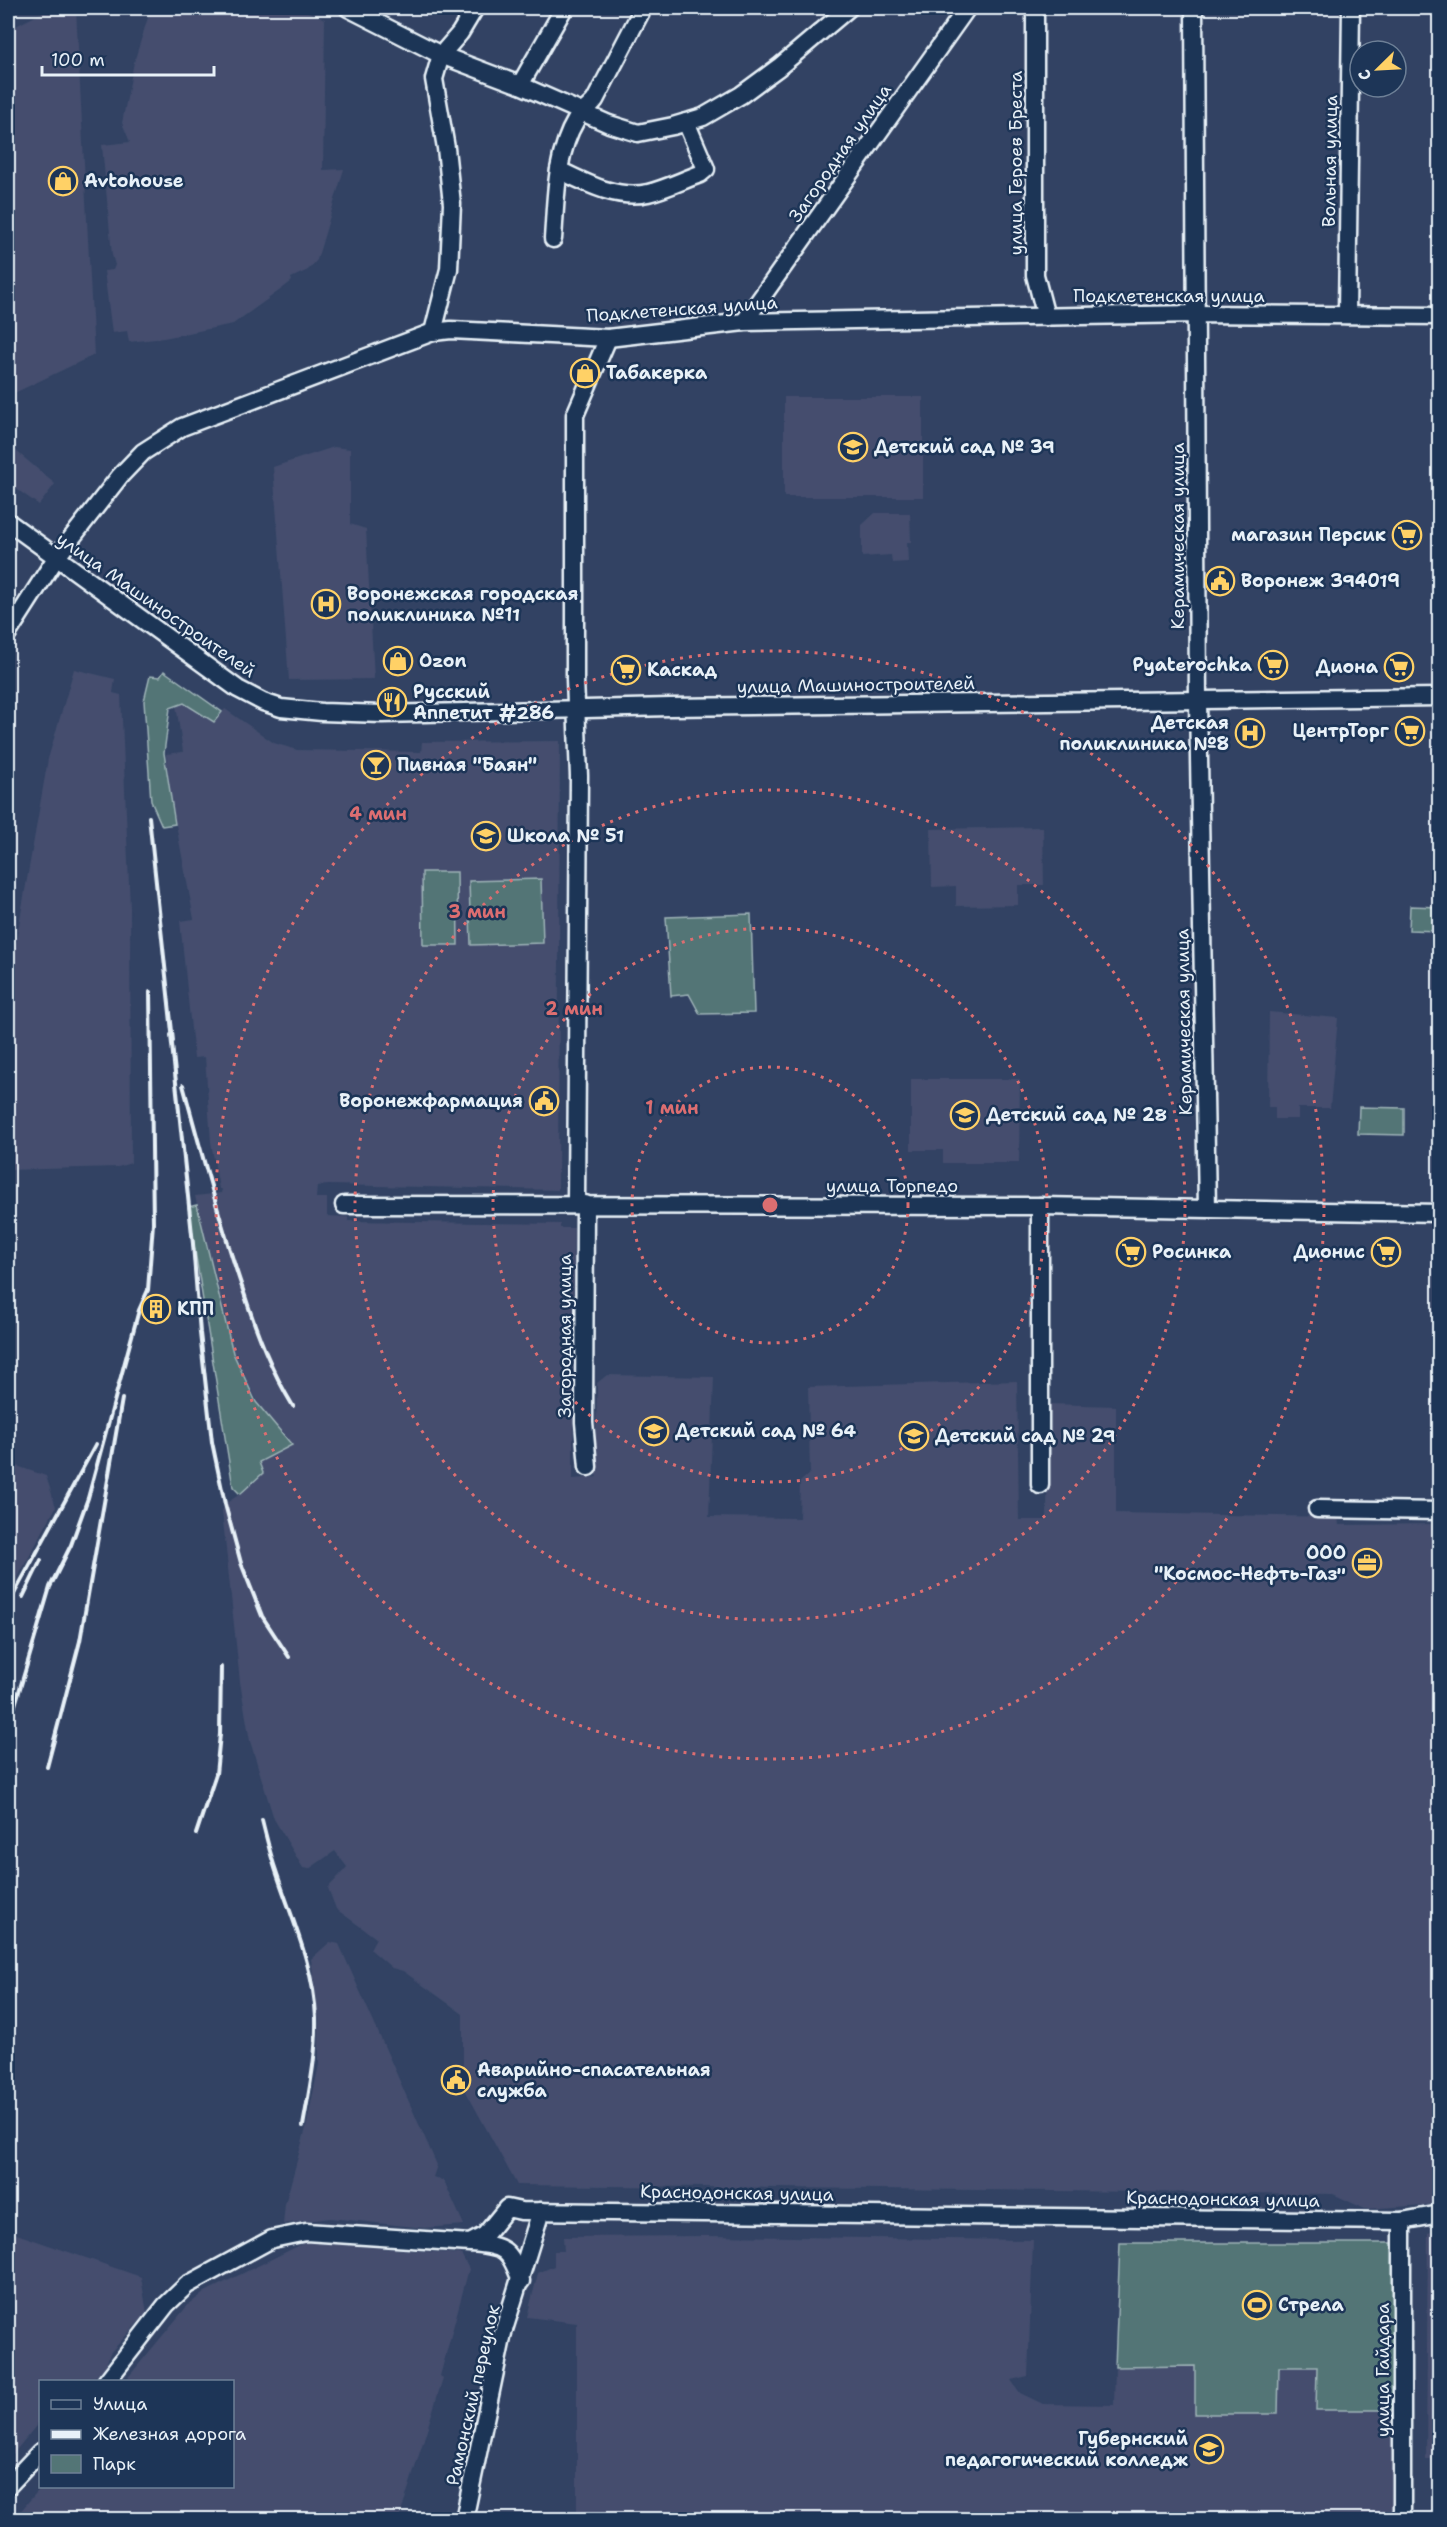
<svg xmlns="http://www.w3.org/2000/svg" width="1447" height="2527" viewBox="0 0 1447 2527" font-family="'Shantell Sans',sans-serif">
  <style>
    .built { fill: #444e6e }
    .green { fill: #537576; stroke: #9eb3b7; stroke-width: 1.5 }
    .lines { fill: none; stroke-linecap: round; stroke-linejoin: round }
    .minor-casing { stroke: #e8f1f8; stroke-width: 21 }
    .minor { stroke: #1d3557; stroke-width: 16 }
    .rail { stroke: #e8f1f8; stroke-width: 4 }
    .ring { fill: none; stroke: #dc6e71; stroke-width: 3; stroke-dasharray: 3 6 }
    .labels { text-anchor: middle; stroke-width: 5; stroke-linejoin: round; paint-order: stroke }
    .street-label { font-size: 18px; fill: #e8f1f8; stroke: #1d3557 }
    .poi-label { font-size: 18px; font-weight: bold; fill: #e8f1f8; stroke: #1d3557; text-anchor: start }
    .centre { fill: #dc6e71; stroke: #1d3557; stroke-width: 3 }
    .ring-label { font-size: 18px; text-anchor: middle; font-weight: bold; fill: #dc6e71; stroke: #1d3557; stroke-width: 5; stroke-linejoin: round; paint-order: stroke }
  </style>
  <rect width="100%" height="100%" fill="#324263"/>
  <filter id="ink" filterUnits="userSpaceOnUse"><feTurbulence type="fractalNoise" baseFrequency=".0167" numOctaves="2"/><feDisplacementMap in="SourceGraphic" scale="12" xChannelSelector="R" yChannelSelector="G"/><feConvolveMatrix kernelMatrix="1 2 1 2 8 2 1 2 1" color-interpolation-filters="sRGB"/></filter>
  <g filter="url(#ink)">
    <!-- built -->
    <g class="built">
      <path d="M 51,8 L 76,8 L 94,355 L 8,396 L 8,30 Z"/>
      <path d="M 151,8 L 299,8 L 325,19 L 323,170 L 344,169 L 317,260 L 308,270 L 291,278 L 292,281 L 283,288 L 233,324 L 164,338 L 129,342 L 127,331 L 112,333 L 104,271 L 113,270 L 115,265 L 112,255 L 102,145 L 130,142 L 122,123 L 134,62 Z"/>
      <rect x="784" y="397" width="139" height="100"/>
      <path d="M 8,444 L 55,484 L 39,505 L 8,483 Z"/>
      <path d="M 334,447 L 350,449 L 350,524 L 366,529 L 374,679 L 289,680 L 273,467 Z"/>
      <path d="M 875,513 L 910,513 L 911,542 L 907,542 L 908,562 L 892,563 L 891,555 L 862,557 L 862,525 Z"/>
      <path d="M 74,669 L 115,679 L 113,693 L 121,695 L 130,908 L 131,1163 L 118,1167 L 8,1170 L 8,988 L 48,759 Z"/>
      <path d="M 184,702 L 214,722 L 225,709 L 274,743 L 297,750 L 421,752 L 422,742 L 560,741 L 558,1190 L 329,1185 L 317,1186 L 316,1198 L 327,1198 L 327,1216 L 348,1217 L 348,1221 L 560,1224 L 560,1228 L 574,1228 L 573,1323 L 563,1334 L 563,1353 L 564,1370 L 573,1371 L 573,1479 L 597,1477 L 595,1473 L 597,1383 L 607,1375 L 714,1377 L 709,1517 L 799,1518 L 800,1482 L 810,1473 L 808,1387 L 1017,1381 L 1019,1520 L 1047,1520 L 1048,1404 L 1116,1406 L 1116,1513 L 1338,1517 L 1339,1525 L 1439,1524 L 1439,2204 L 1365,2209 L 1333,2194 L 517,2185 L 463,2086 L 463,2014 L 403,1971 L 392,1968 L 370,1949 L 376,1938 L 336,1909 L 328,1888 L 347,1867 L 335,1851 L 309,1869 L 303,1868 L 274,1819 L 250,1741 L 240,1682 L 222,1511 L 225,1504 L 240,1494 L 259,1462 L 263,1412 L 233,1353 L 195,1196 L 221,1193 L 222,1189 L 219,1189 L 211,1142 L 205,1057 L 194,1058 L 180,921 L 194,919 L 170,793 L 166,754 L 183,752 L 176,705 Z"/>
      <path d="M 1043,827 L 1044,885 L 1018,885 L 1018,905 L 956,906 L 956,886 L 932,887 L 931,829 Z"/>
      <path d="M 1269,1012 L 1338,1018 L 1330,1108 L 1298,1108 L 1298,1119 L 1275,1119 L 1275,1107 L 1268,1107 Z"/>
      <path d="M 911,1079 L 1020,1079 L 1019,1163 L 943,1163 L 943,1150 L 911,1150 Z"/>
      <path d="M 8,1463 L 46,1476 L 56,1507 L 8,1596 Z"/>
      <path d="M 330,1942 L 339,1944 L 437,2165 L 433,2177 L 444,2181 L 464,2225 L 424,2228 L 330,2218 L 283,2224 L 285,2204 L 306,2128 L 319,2064 L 319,2022 L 311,1959 Z"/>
      <path d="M 1439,2230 L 1440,2460 L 1426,2460 L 1428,2233 Z"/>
      <path d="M 8,2231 L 141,2277 L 147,2313 L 110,2353 L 106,2365 L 92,2381 L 40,2382 L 40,2421 L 8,2460 Z"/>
      <path d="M 706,2236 L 1033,2240 L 1028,2376 L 1011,2380 L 1020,2393 L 1043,2404 L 1114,2405 L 1115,2367 L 1317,2366 L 1317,2410 L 1394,2410 L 1392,2519 L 577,2519 L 577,2323 L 527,2317 L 538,2273 L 554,2266 L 554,2251 L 564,2251 L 563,2237 Z"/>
      <path d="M 306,2242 L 461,2254 L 469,2269 L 440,2376 L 443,2378 L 399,2519 L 14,2519 L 41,2487 L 232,2486 L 232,2382 L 125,2381 L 188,2305 L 205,2292 Z"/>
    </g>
    <!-- green -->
    <g class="green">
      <path d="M 164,671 L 222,712 L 214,722 L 184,703 L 170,708 L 164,753 L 175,824 L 162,826 L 151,801 L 144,701 L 150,676 L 160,677 Z"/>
      <path d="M 422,872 L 457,872 L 458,945 L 423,945 Z"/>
      <path d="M 541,879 L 543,943 L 471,945 L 469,881 Z"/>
      <path d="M 1410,906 L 1439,907 L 1439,931 L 1409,930 Z"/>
      <path d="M 751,914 L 754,1013 L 700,1014 L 689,994 L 671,996 L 666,917 Z"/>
      <path d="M 1359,1107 L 1404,1108 L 1404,1135 L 1358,1134 Z"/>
      <path d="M 197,1205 L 233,1353 L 256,1402 L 292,1445 L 259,1462 L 263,1473 L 240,1494 L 233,1487 L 188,1207 Z"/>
      <path d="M 1120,2243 L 1397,2243 L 1394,2410 L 1316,2410 L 1317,2367 L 1279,2367 L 1278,2414 L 1195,2414 L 1195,2366 L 1115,2367 Z"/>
    </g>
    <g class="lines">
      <!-- minor casing -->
      <g class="minor-casing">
        <g id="minor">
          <path d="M 348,8 L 441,55 L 520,85 L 609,124 L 638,133 L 673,126 L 703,117 L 741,95 L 779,67 L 849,8"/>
          <path d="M 1035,8 L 1035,275 L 1046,317"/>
          <path d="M 1194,8 L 1198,701 L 1207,1208"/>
          <path d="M 520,85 L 564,8"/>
          <path d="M 559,170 C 586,183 617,200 648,193 C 665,189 683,180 700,174 L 706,169 L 686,122"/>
          <path d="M 553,239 C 556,200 555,155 576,120 C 581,112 589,108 595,100 L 643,8"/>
          <path d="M 1347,315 L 1351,8"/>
          <path d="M 744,322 L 967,8"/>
          <path d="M 433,332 L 449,269 L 452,204 L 446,148 L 434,79 L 441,55 L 460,33 L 475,8"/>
          <path d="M 8,522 L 238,689 L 263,702 L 281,708 L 322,712 L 382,714 L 670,707 L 1440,697"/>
          <path d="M 8,633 L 56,558 L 120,476 L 143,452 L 182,427 L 433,332 L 451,330 L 608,338 L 744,322 L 1197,314 L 1440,316"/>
          <path d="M 576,1204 L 579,776 L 575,679 L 575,415 L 608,338"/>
          <path d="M 585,1204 L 584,1422 L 588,1467"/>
          <path d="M 344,1205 L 1040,1206 L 1440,1213"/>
          <path d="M 1040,1485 L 1040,1206"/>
          <path d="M 1317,1509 L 1440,1511"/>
          <path d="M 471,2243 C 505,2246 509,2248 521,2281"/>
          <path d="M 106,2382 L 166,2305 L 187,2285 L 272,2239 L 306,2232 L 470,2243 L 485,2235 L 507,2208 L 521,2211 L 1402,2221 L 1440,2214"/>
          <path d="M 8,2486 L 40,2452"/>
          <path d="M 464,2520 L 503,2333 L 541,2211"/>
          <path d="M 1402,2520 L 1402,2221"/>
        </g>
      </g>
      <!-- minor -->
      <use href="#minor" class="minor"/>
      <!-- rail -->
      <g class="rail">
        <path d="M 149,817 L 173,1041"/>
        <path d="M 171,1035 L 193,1244 L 200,1333 L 212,1442 L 225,1504 L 241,1563 L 262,1616 L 289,1657"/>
        <path d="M 183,1085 C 202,1154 220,1224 244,1293 C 257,1333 271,1370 293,1406"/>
        <path d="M 23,1597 L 41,1560"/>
        <path d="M 8,1605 L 96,1444"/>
        <path d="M 10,1722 L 50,1587 L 71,1545 L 88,1498 L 139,1310 L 148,1290 L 153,1223 L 150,992"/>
        <path d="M 47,1767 L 80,1641 L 122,1399"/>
        <path d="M 262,1820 C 266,1836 270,1853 275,1868 C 291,1917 314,1966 316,2018 C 317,2054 309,2091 303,2126"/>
        <path d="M 196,1834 L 216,1774 L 220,1734 L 221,1667"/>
      </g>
    </g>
  </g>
  <!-- distance rings -->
  <g class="ring">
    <circle cx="770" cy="1205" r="138"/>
    <circle cx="770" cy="1205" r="277"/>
    <circle cx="770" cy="1205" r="415"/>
    <circle cx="770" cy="1205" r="554"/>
  </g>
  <!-- icons -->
  <defs>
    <g id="shop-ring" transform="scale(1.5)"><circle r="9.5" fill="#1d3557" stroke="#ffd166" stroke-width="1.5"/><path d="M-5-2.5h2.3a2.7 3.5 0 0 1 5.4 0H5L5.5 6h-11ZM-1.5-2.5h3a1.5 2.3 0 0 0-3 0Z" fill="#ffd166"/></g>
    <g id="school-ring" transform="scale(1.5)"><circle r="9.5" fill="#1d3557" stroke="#ffd166" stroke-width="1.5"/><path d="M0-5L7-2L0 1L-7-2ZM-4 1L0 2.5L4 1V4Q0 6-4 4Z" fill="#ffd166"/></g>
    <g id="supermarket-ring" transform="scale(1.5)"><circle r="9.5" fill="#1d3557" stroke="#ffd166" stroke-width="1.5"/><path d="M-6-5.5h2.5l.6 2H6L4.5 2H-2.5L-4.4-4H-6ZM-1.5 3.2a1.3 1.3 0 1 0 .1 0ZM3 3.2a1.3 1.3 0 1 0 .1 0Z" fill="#ffd166"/></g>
    <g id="civic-ring" transform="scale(1.5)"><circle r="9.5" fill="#1d3557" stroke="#ffd166" stroke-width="1.5"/><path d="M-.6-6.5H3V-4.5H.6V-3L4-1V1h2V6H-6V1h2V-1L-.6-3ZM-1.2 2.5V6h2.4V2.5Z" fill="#ffd166"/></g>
    <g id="hospital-ring" transform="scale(1.5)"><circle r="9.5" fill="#1d3557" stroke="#ffd166" stroke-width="1.5"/><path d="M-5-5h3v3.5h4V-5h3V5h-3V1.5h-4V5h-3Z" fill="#ffd166"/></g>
    <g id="restaurant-ring" transform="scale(1.5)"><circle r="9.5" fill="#1d3557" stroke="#ffd166" stroke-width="1.5"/><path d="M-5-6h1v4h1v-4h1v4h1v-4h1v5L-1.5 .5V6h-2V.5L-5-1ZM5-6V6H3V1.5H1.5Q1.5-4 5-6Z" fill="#ffd166"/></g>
    <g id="bar-ring" transform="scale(1.5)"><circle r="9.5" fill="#1d3557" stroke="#ffd166" stroke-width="1.5"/><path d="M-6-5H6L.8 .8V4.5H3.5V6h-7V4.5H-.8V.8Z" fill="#ffd166"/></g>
    <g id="building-ring" transform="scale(1.5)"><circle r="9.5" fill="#1d3557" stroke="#ffd166" stroke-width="1.5"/><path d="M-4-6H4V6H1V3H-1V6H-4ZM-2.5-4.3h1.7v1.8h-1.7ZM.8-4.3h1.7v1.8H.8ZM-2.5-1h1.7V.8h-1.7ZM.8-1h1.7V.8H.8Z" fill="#ffd166"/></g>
    <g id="office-ring" transform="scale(1.5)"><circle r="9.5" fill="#1d3557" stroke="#ffd166" stroke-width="1.5"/><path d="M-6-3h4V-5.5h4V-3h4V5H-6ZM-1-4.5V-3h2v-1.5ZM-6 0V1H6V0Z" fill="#ffd166"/></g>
    <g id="stadium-ring" transform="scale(1.5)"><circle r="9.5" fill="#1d3557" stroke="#ffd166" stroke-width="1.5"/><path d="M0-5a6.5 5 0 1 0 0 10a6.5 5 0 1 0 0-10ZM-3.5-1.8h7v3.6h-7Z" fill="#ffd166"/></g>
    <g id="university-ring" transform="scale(1.5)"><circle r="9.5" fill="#1d3557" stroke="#ffd166" stroke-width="1.5"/><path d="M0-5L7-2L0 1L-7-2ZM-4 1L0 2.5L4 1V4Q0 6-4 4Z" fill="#ffd166"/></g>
  </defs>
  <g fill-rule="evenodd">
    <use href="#shop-ring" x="63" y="181"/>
    <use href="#shop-ring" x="585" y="373"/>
    <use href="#school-ring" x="853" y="447"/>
    <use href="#supermarket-ring" x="1407" y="535"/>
    <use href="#civic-ring" x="1220" y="581"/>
    <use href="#hospital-ring" x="326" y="604"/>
    <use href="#shop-ring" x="398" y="661"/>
    <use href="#supermarket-ring" x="1273" y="665"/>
    <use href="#supermarket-ring" x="1399" y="667"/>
    <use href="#supermarket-ring" x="626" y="670"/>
    <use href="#restaurant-ring" x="392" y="702"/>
    <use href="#supermarket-ring" x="1410" y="731"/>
    <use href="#hospital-ring" x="1250" y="733"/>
    <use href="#bar-ring" x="376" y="765"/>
    <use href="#school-ring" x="486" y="836"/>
    <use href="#civic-ring" x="544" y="1101"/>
    <use href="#school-ring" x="965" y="1115"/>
    <use href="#supermarket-ring" x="1131" y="1252"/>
    <use href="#supermarket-ring" x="1386" y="1252"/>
    <use href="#building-ring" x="156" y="1309"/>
    <use href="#school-ring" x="654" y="1431"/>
    <use href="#school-ring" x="914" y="1436"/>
    <use href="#office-ring" x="1367" y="1563"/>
    <use href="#civic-ring" x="456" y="2080"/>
    <use href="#stadium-ring" x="1257" y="2305"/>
    <use href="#university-ring" x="1209" y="2449"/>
  </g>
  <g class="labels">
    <!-- street labels -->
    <g class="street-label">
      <text transform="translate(840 153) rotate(-55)" y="6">Загородная улица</text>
      <text transform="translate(1330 161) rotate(-89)" y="6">Вольная улица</text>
      <text transform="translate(1016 163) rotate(-90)" y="6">улица Героев Бреста</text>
      <text x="1169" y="302">Подклетенская улица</text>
      <text transform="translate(682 309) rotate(-4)" y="6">Подклетенская улица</text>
      <text transform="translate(1178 536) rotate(-90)" y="6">Керамическая улица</text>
      <text transform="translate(156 605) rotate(35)" y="6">улица Машиностроителей</text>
      <text transform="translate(856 685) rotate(-1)" y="6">улица Машиностроителей</text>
      <text transform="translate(1184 1022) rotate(-91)" y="6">Керамическая улица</text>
      <text x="892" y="1192">улица Торпедо</text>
      <text transform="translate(565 1336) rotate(-90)" y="6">Загородная улица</text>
      <text transform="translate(737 2193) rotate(1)" y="6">Краснодонская улица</text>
      <text transform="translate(1223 2199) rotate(1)" y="6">Краснодонская улица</text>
      <text transform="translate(1383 2370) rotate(-90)" y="6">улица Гайдара</text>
      <text transform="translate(473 2395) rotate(-77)" y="6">Рамонский переулок</text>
    </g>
    <!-- poi labels -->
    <g class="poi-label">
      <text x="84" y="187">Avtohouse</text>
      <text x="606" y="379">Табакерка</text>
      <text x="874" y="453">Детский сад № 39</text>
      <text x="1386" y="541" text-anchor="end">магазин Персик</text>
      <text x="1241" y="587">Воронеж 394019</text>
      <text x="347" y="600">Воронежская городская<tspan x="347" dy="21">поликлиника №11</tspan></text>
      <text x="419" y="667">Ozon</text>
      <text x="1252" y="671" text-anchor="end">Pyaterochka</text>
      <text x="1378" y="673" text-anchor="end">Диона</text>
      <text x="647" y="676">Каскад</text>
      <text x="413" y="698">Русский<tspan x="413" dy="21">Аппетит #286</tspan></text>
      <text x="1229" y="729" text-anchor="end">Детская<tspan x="1229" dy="21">поликлиника №8</tspan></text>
      <text x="1389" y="737" text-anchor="end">ЦентрТорг</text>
      <text x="397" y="771">Пивная "Баян"</text>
      <text x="507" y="842">Школа № 51</text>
      <text x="523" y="1107" text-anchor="end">Воронежфармация</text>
      <text x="986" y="1121">Детский сад № 28</text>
      <text x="1152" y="1258">Росинка</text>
      <text x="1365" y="1258" text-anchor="end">Дионис</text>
      <text x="177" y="1315">КПП</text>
      <text x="675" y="1437">Детский сад № 64</text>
      <text x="935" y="1442">Детский сад № 29</text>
      <text x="1346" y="1559" text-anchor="end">ООО<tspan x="1346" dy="21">"Космос-Нефть-Газ"</tspan></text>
      <text x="477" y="2076">Аварийно-спасательная<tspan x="477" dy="21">служба</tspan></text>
      <text x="1278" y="2311">Стрела</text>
      <text x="1188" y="2445" text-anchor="end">Губернский<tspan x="1188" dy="21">педагогический колледж</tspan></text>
    </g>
  </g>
  <circle cx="770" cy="1205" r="9" class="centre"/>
  <g class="ring-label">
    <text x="378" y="820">4 мин</text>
    <text x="477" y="918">3 мин</text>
    <text x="574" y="1015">2 мин</text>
    <text x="672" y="1114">1 мин</text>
  </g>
  <!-- margin -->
  <rect width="1447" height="2527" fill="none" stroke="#1d3557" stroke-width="30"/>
  <rect x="15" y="15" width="1417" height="2497" fill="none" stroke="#e8f1f8" stroke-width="2" filter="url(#ink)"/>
  <!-- legend -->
  <rect x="39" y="2380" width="195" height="108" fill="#1d3557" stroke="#6e8097" stroke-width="1.5"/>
  <rect x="51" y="2400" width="30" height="9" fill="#1d3557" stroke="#6e8097" stroke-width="1.5"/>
  <text x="93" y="2410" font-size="18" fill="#e8f1f8">Улица</text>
  <rect x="51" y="2430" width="30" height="9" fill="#e8f1f8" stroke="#6e8097" stroke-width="1.5"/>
  <text x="93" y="2440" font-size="18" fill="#e8f1f8">Железная дорога</text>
  <rect x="51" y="2455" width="30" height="18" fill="#537576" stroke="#6e8097" stroke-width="1.5"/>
  <text x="93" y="2470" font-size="18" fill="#e8f1f8">Парк</text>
  <!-- north arrow -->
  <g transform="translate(1378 69) rotate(246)"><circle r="28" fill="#1d3557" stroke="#6e8097" stroke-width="1.5"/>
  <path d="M0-4.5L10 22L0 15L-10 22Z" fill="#ffd166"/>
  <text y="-9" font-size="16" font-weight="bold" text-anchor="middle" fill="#e8f1f8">С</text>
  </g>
  <!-- scale -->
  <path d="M42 66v9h172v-9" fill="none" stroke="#e8f1f8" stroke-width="3"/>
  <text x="51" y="66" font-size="18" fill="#e8f1f8" stroke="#1d3557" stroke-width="4.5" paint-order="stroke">100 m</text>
</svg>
